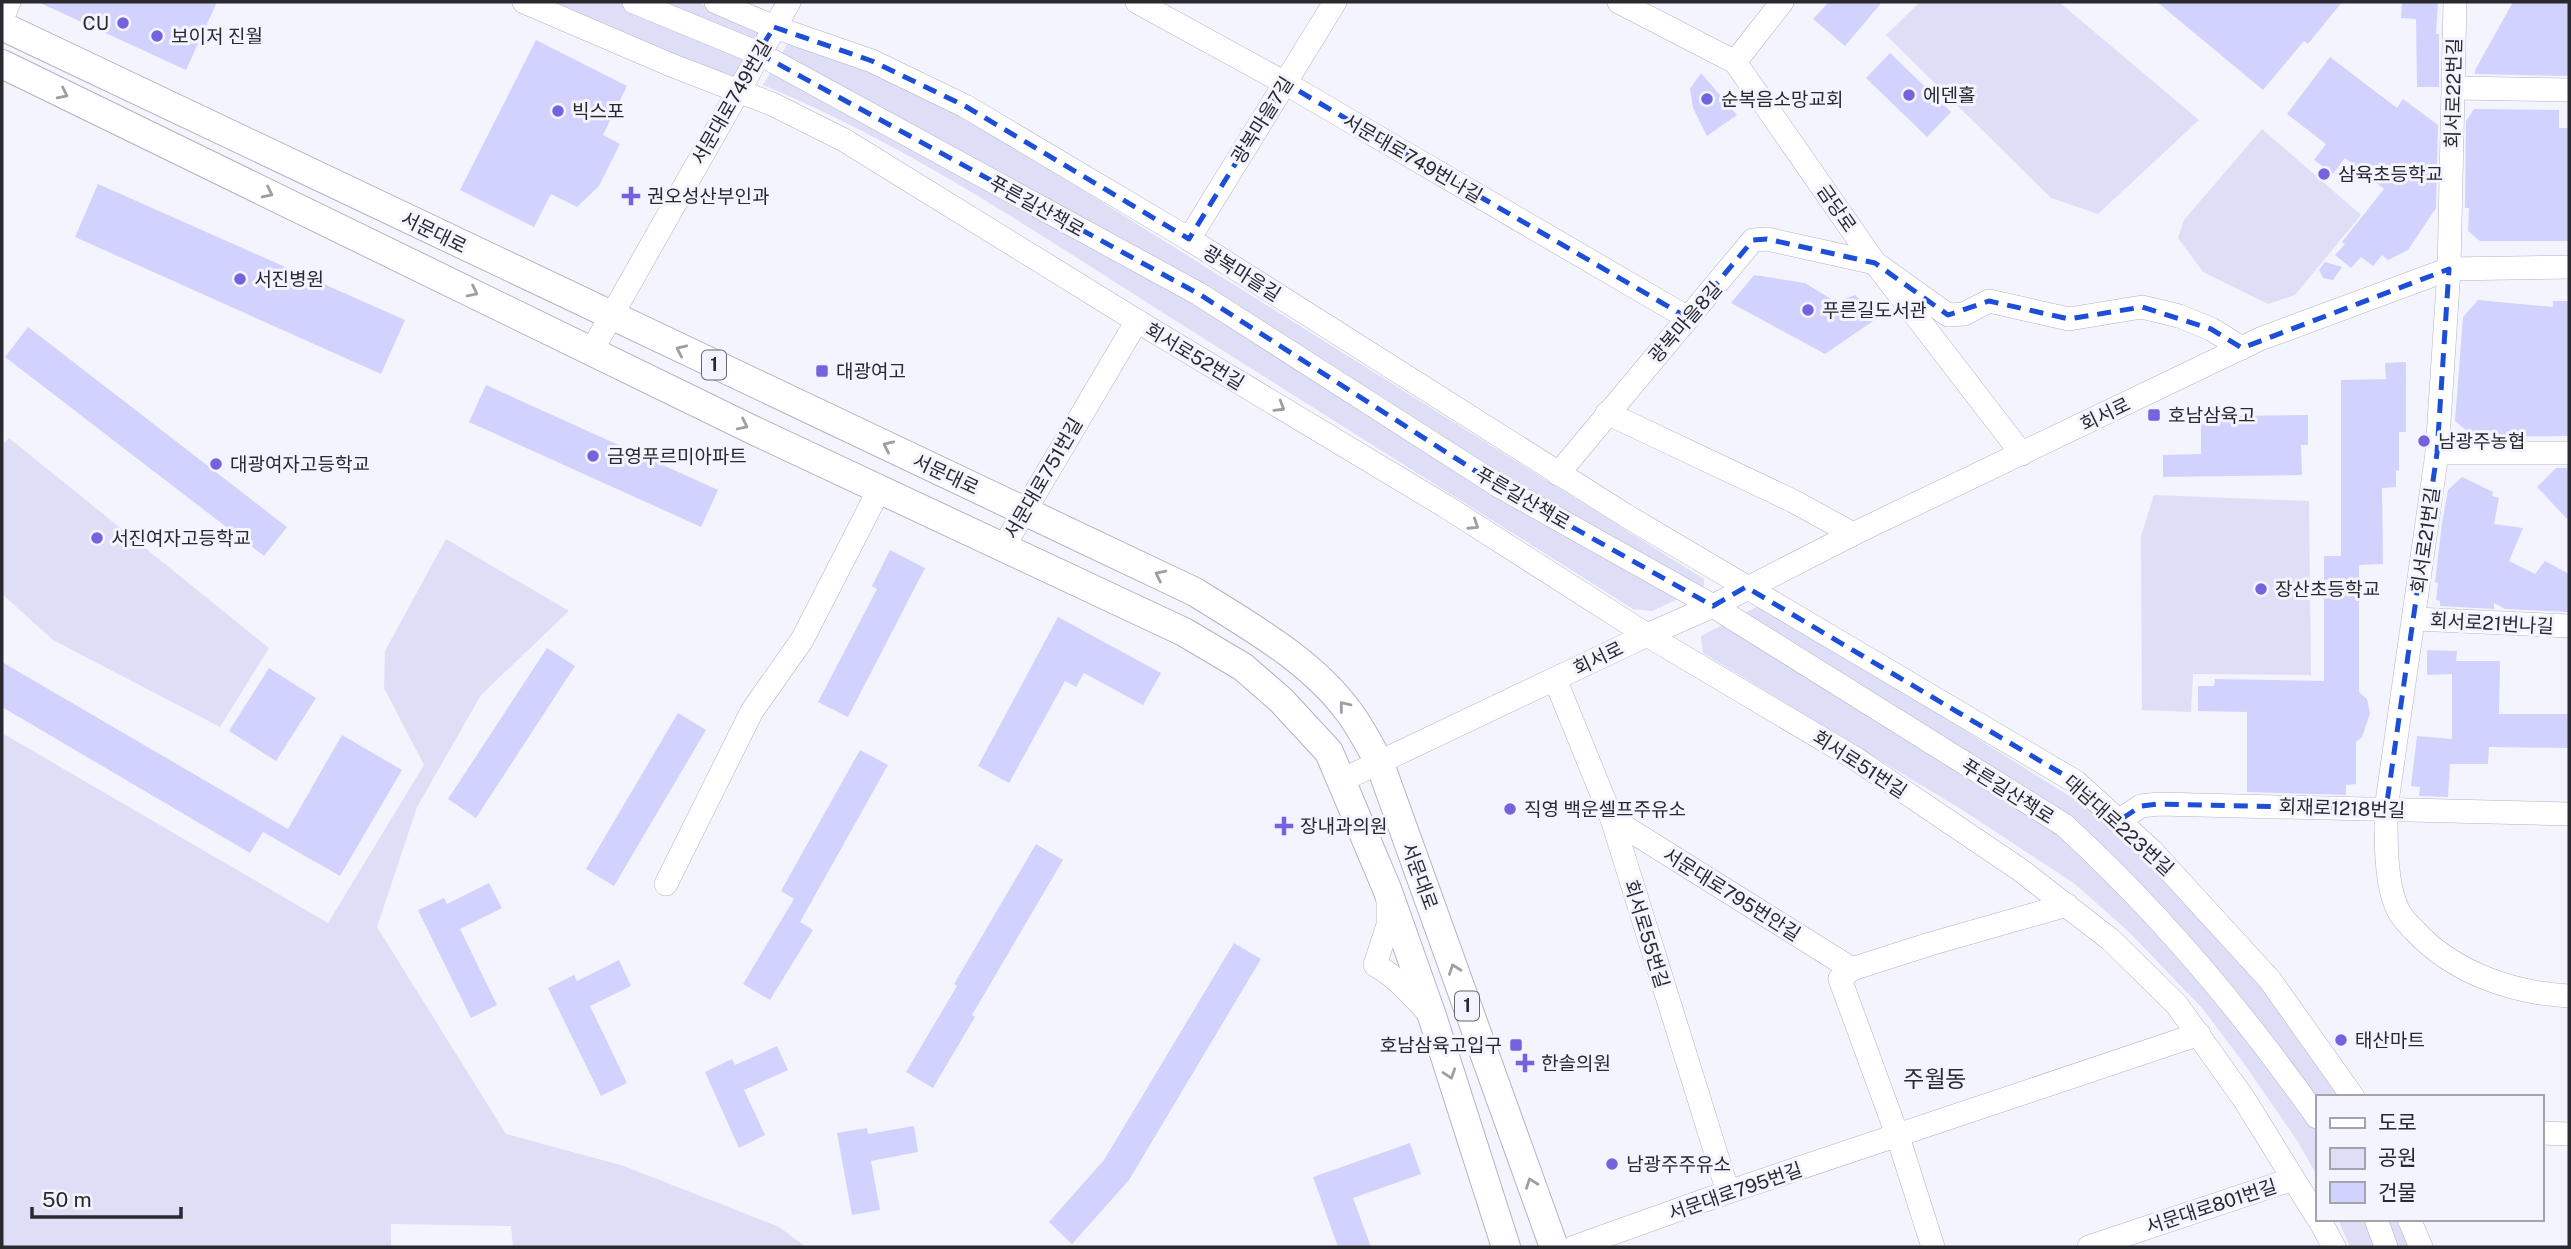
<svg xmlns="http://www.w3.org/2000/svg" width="2571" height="1249" viewBox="0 0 2571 1249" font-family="'Public Sans','Noto Sans KR',sans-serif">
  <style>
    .green { fill: #dedef6 }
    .building { fill: #d2d2fe }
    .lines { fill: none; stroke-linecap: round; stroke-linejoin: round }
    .minor-casing { stroke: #b3b3c4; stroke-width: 24 }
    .major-casing { stroke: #b3b3c4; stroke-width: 30 }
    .minor { stroke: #fff; stroke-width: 23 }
    .major { stroke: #fff; stroke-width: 28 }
    .oneway { stroke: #9f9fa1 }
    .marked { fill: none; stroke: #1d4ed8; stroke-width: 5; stroke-dasharray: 14 9; stroke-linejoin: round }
    .poi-dot { fill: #7463dd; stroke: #f4f4ff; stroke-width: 2.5 }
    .labels { text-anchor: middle; stroke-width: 6; stroke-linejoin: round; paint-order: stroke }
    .shield { fill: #f4f4ff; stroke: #66666d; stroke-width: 2 }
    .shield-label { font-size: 18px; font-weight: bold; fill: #29292f }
    .poi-label { font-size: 19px; fill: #29292f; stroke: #f4f4ff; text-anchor: start }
    .street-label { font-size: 19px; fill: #29292f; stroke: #f4f4ff }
    .quarter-label { font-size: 23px; fill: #29292f; stroke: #f4f4ff }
  </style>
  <rect width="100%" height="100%" fill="#f4f4ff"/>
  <!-- green -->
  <g class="green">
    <path d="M 547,2 L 696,2 L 762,29 L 734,81 Z"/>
    <path d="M 1920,2 L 2059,2 L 2199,120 L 2098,214 L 2051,198 L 1886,35 Z"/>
    <path d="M 788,43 L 880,75 L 966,117 L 1704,579 L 1704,587 L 1652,611 L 1633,609 C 1473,508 1314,408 1154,307 C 1028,227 902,142 763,85 Z"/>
    <path d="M 2262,129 L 2361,215 L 2295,295 L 2268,304 L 2203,272 L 2178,238 L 2184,220 Z"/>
    <path d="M 9,438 L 269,648 L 220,727 L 53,640 L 2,594 L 2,445 Z"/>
    <path d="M 2154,495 L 2309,501 L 2311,675 L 2193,674 L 2191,712 L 2142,710 L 2141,536 Z"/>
    <path d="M 446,539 L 569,611 L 481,695 L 417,807 L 377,927 L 506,1134 L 624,1166 L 779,1227 L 806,1247 L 513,1247 L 511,1226 L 391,1224 L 391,1247 L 2,1247 L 2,733 L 328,923 L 424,765 L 384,688 L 385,651 Z"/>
    <path d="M 1762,604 L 2087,807 L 2139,850 L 2267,991 L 2313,1056 L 2338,1097 L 2317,1097 L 2317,1176 L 2298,1142 L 2243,1062 L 2202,1008 L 2129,932 L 2075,884 L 1964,811 L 1703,653 L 1701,636 Z"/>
    <path d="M 2338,1219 L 2401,1219 L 2411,1247 L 2350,1247 Z"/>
  </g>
  <!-- building -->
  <g class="building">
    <path d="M 38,2 L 217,2 L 186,70 Z"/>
    <path d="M 1829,2 L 1882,2 L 1845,46 L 1813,19 Z"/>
    <path d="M 2157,2 L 2342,2 L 2308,44 L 2304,41 L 2263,90 Z"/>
    <path d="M 2402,2 L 2438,2 L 2436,34 L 2439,34 L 2439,87 L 2417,87 L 2416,19 L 2401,18 Z"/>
    <path d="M 2513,2 L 2569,2 L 2569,76 L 2475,74 L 2475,70 Z"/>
    <path d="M 536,40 L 627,86 L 603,135 L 620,144 L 599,186 L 577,207 L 551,194 L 534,227 L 460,190 Z"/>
    <path d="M 1890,53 L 1951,112 L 1927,137 L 1866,78 Z"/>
    <path d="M 2330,57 L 2397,108 L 2403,99 L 2438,125 L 2436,208 L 2408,250 L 2388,260 L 2382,255 L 2373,266 L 2361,257 L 2351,268 L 2335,255 L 2345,244 L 2342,242 L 2384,189 L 2345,158 L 2333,174 L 2314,160 L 2326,144 L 2287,114 Z"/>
    <path d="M 1701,73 L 1737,115 L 1707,136 L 1693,108 L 1690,89 Z"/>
    <path d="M 2474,109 L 2559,110 L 2559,128 L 2569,128 L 2569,241 L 2480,241 L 2468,231 L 2469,208 L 2465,208 L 2466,121 Z"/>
    <path d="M 98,184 L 405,320 L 381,374 L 75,237 Z"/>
    <path d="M 2325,262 L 2342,267 L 2333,280 L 2323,278 L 2319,270 Z"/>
    <path d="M 1754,275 L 1805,283 L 1836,302 L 1855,295 L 1879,317 L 1825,354 L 1731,303 Z"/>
    <path d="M 2478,300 L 2553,307 L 2553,301 L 2569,301 L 2569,436 L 2474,437 L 2455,421 L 2463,317 Z"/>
    <path d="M 28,327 L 287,527 L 264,556 L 5,357 Z"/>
    <path d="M 2406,362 L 2406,432 L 2399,432 L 2399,471 L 2396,470 L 2396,487 L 2382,488 L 2383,564 L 2359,565 L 2359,692 L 2367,699 L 2370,713 L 2362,737 L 2356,742 L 2356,784 L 2346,785 L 2346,795 L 2247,792 L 2247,712 L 2198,711 L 2198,686 L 2214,686 L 2215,679 L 2324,681 L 2324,556 L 2341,556 L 2341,380 L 2386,379 L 2385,363 Z"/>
    <path d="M 486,385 L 718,490 L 701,527 L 469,422 Z"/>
    <path d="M 2308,415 L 2308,445 L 2301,445 L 2302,475 L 2163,477 L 2163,455 L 2201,454 L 2201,424 L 2220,424 L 2220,416 Z"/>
    <path d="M 2556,468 L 2569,468 L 2569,521 L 2537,487 Z"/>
    <path d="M 2462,477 L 2493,492 L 2492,496 L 2499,498 L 2494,524 L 2523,528 L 2509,561 L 2535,574 L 2545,561 L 2569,574 L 2569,612 L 2505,609 L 2494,603 L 2494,609 L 2440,606 L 2440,601 L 2436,600 L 2438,583 L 2435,582 L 2442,523 L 2448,490 Z"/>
    <path d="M 890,550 L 925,568 L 848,717 L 818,702 L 877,589 L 872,586 Z"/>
    <path d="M 1058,617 L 1161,673 L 1143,705 L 1084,673 L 1076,687 L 1065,681 L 1009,783 L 978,766 Z"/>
    <path d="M 547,648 L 575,666 L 476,818 L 448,799 Z"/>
    <path d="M 2427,650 L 2457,651 L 2456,661 L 2500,661 L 2499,714 L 2569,714 L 2569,748 L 2489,747 L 2488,764 L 2450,764 L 2448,797 L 2419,796 L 2420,787 L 2411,786 L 2417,736 L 2452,739 L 2452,674 L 2427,675 Z"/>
    <path d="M 2,662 L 288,829 L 342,735 L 402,770 L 340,876 L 263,832 L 250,853 L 2,707 Z"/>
    <path d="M 269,668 L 316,698 L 276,761 L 229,731 Z"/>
    <path d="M 678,713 L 706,730 L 614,886 L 586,869 Z"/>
    <path d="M 860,750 L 888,765 L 800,922 L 813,930 L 770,1000 L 743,984 L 794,899 L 781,891 Z"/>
    <path d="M 1036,844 L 1063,860 L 972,1015 L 975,1017 L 933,1088 L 906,1072 L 957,986 L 954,984 Z"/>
    <path d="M 489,883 L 502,908 L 460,929 L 497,1005 L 471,1018 L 418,910 L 444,898 L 447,904 Z"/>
    <path d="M 1234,943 L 1261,959 L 1129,1180 L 1072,1244 L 1049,1222 L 1104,1160 Z"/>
    <path d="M 619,960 L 631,986 L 590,1006 L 627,1083 L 601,1096 L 548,988 L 574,975 L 577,981 Z"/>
    <path d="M 777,1046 L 788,1070 L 744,1090 L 765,1135 L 739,1148 L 705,1072 L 732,1059 L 735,1065 Z"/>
    <path d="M 914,1126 L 918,1152 L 871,1161 L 880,1210 L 852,1215 L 837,1133 L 867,1128 L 868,1134 Z"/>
    <path d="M 1410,1143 L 1421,1174 L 1353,1198 L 1371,1247 L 1338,1247 L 1313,1177 Z"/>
  </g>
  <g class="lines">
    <!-- minor casing -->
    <g class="minor-casing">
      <g id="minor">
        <path d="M 524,2 L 671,65 L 772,104 L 844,140 L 1137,321 L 1445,506 L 1647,635 L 1856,759 L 2019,869 L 2111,940 L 2177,1005 L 2244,1099 L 2317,1217"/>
        <path d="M 634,2 L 758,53 L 1199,294 L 1499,486 L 1713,606 L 2064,825 C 2159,912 2243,1012 2317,1117"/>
        <path d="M 716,2 L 774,27 L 872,61 L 965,106 L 1189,239 L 1625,515 L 2076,782 L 2152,851 L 2270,980 L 2353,1097"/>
        <path d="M 1137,2 L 1285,83 L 1688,318"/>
        <path d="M 1619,2 L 1735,62 L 1875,263 L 2022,454"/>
        <path d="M 2455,2 L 2449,269 L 2437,453 L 2386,809 C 2386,839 2385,883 2398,910 C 2402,918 2409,925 2415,931 C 2454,973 2513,993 2569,996"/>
        <path d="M 2,19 L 9,2"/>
        <path d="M 1735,62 L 1782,2"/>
        <path d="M 2455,88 L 2569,90"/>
        <path d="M 1189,239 L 1335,2"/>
        <path d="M 592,350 L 789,2"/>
        <path d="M 1607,413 L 1793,501 L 1853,534"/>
        <path d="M 2437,453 L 2569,453"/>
        <path d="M 1558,474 L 1753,240 L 1767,239 L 1875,263 L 1948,315 L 1964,314 L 1989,301 L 2069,319 L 2142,307 L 2179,316 L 2211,329 L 2242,348"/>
        <path d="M 1004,546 L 1137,321"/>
        <path d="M 2415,619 L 2569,626"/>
        <path d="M 1555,679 L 1612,819 L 1728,1192"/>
        <path d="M 1342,780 L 1647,635 L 1713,606 L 1853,534 L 2260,339 L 2449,269 L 2569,267"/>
        <path d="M 1612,819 L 1852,969 L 1930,944 L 2067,905"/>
        <path d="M 2120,820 L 2141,806 L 2159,804 L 2569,814"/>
        <path d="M 666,884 L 752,711 L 802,640 L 880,488"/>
        <path d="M 1388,899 L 1388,925 L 1375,965 C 1396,976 1412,996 1429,1013"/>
        <path d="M 1852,969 L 1840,979 L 1898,1137 L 1933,1247"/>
        <path d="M 2541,1133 L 2569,1134"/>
        <path d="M 2319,1219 L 2334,1247"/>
        <path d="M 2376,1219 L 2386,1247"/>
        <path d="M 2409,1219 L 2421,1247"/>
        <path d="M 1574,1247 L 1728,1192 L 2199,1034"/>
        <path d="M 2089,1247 L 2293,1179"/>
      </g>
    </g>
    <!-- major casing -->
    <g class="major-casing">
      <g id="major">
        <path d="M 2,26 L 1195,592 C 1249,626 1311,660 1349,712 C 1361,728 1370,746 1380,764 L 1554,1247"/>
        <path d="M 2,64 L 755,431 L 1184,632 L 1243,667 L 1281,700 L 1329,752 L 1387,889 L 1432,1016 L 1506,1247"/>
      </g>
    </g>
    <!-- minor -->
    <use href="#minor" class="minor"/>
    <!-- major -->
    <use href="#major" class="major"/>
  </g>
  <!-- one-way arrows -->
  <defs><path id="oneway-chevron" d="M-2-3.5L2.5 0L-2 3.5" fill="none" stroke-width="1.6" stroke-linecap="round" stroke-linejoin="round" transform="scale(1.75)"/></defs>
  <g class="oneway">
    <use href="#oneway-chevron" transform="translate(63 94) rotate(26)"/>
    <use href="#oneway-chevron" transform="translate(268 193) rotate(26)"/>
    <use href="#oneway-chevron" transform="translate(473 292) rotate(26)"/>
    <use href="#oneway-chevron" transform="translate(681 350) rotate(-155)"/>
    <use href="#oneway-chevron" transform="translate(1280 407) rotate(31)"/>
    <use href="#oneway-chevron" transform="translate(743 425) rotate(26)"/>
    <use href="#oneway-chevron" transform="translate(888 446) rotate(-155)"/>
    <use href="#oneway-chevron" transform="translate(1474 525) rotate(33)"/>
    <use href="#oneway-chevron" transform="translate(1160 575) rotate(-154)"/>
    <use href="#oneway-chevron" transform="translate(1344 706) rotate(-129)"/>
    <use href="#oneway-chevron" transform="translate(1454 969) rotate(-110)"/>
    <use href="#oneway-chevron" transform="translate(1450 1074) rotate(72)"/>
    <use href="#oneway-chevron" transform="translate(1531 1183) rotate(-110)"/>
  </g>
  <!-- marked area -->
  <path class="marked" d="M 774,27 L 872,61 L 965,106 L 1189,239 L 1285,83 L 1688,318 L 1753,240 L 1767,239 L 1875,263 L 1948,315 L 1989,301 L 2069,319 L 2142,307 L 2211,329 L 2242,348 L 2449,269 L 2437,453 L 2386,809 L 2159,804 L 2141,806 L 2120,820 L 2076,782 L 1746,587 L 1713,606 L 1499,486 L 1199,294 L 758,53 Z"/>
  <!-- markers -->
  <g class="poi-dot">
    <circle cx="123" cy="23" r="7"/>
    <circle cx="157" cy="36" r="7"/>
    <circle cx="1909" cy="95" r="7"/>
    <circle cx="1707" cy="99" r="7"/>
    <circle cx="558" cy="111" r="7"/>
    <circle cx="2324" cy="174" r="7"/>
    <path d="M627.5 185.5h7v7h7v7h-7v7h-7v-7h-7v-7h7z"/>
    <circle cx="240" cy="279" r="7"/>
    <circle cx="1808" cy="310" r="7"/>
    <rect x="815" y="364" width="14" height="14" rx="3.5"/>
    <rect x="2147" y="408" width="14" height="14" rx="3.5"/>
    <circle cx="2424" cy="441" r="7"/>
    <circle cx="593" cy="456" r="7"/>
    <circle cx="216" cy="464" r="7"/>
    <circle cx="97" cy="538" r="7"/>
    <circle cx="2261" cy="589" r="7"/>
    <circle cx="1510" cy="809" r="7"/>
    <path d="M1280.5 815.5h7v7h7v7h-7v7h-7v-7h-7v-7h7z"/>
    <circle cx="2341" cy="1040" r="7"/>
    <rect x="1509" y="1038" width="14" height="14" rx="3.5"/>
    <path d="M1521.5 1052.5h7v7h7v7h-7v7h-7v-7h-7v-7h7z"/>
    <circle cx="1612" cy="1164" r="7"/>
  </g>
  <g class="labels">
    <!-- shield labels -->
    <g class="shield">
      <rect x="702" y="350.5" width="24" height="29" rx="5"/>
      <rect x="1455" y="991.5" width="24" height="29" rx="5"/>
    </g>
    <g class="shield-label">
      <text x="714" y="371">1</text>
      <text x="1467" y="1012">1</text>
    </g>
    <!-- poi labels -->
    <g class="poi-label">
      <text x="109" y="30" text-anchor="end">CU</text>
      <text x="171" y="43">보이저 진월</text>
      <text x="1923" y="102">에덴홀</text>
      <text x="1721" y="106">순복음소망교회</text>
      <text x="572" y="118">빅스포</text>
      <text x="2338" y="181">삼육초등학교</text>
      <text x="647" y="203">권오성산부인과</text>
      <text x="254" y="286">서진병원</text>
      <text x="1822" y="317">푸른길도서관</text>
      <text x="836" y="378">대광여고</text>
      <text x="2168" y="422">호남삼육고</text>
      <text x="2438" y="448">남광주농협</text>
      <text x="607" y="463">금영푸르미아파트</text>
      <text x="230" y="471">대광여자고등학교</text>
      <text x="111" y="545">서진여자고등학교</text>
      <text x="2275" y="596">장산초등학교</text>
      <text x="1524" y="816">직영 백운셀프주유소</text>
      <text x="1300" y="833">장내과의원</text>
      <text x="2355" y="1047">태산마트</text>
      <text x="1502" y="1052" text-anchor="end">호남삼육고입구</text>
      <text x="1541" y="1070">한솔의원</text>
      <text x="1626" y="1171">남광주주유소</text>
    </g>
    <!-- street labels -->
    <g class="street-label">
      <text transform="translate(2453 93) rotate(-89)" y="7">회서로22번길</text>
      <text transform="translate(731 102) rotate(-60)" y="7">서문대로749번길</text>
      <text transform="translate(1262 120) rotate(-58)" y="7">광복마을7길</text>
      <text transform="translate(1413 158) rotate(30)" y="7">서문대로749번나길</text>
      <text transform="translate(1037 206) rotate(29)" y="7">푸른길산책로</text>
      <text transform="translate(1837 208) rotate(55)" y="7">금당로</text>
      <text transform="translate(434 232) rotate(26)" y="7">서문대로</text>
      <text transform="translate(1242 273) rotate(32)" y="7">광복마을길</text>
      <text transform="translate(1685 322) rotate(-49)" y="7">광복마을8길</text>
      <text transform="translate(1195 356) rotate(31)" y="7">회서로52번길</text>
      <text transform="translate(2105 414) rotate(-26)" y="7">회서로</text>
      <text transform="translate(946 474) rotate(25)" y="7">서문대로</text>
      <text transform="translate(1043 478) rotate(-60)" y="7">서문대로751번길</text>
      <text transform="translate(1523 498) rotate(30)" y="7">푸른길산책로</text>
      <text transform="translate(2425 540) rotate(-82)" y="7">회서로21번길</text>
      <text transform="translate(2492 623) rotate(3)" y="7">회서로21번나길</text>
      <text transform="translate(1598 658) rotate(-26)" y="7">회서로</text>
      <text transform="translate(1860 764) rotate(33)" y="7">회서로51번길</text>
      <text transform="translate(2008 791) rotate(32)" y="7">푸른길산책로</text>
      <text transform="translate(2342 808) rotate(2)" y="7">회재로1218번길</text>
      <text transform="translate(2119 825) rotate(42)" y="7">대남대로223번길</text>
      <text transform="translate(1420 876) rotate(70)" y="7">서문대로</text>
      <text transform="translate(1732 894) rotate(32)" y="7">서문대로795번안길</text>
      <text transform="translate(1647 934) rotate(73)" y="7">회서로55번길</text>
      <text transform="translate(1735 1191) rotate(-19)" y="7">서문대로795번길</text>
      <text transform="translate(2211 1206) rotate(-18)" y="7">서문대로801번길</text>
    </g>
    <!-- quarter labels -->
    <g class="quarter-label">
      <text x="1935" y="1087">주월동</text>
    </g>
  </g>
  <!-- border -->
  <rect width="2571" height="1249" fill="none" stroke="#29292f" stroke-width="7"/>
  <!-- legend -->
  <rect x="2316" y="1095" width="228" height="126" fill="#f4f4ff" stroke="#a3a3ac" stroke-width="2"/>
  <rect x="2330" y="1118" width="35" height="10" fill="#ffffff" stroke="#a3a3ac" stroke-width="2"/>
  <text x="2378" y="1130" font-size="21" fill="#29292f">도로</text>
  <rect x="2330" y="1148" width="35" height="21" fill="#dedef6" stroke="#a3a3ac" stroke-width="2"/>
  <text x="2378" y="1165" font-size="21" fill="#29292f">공원</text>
  <rect x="2330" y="1182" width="35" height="21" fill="#d2d2fe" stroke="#a3a3ac" stroke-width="2"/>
  <text x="2378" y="1200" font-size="21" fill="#29292f">건물</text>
  <!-- scale -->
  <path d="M32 1207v10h149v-10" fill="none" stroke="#29292f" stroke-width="3.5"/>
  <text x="42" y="1207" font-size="21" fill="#29292f" stroke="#f4f4ff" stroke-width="5" paint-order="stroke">50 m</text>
</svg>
